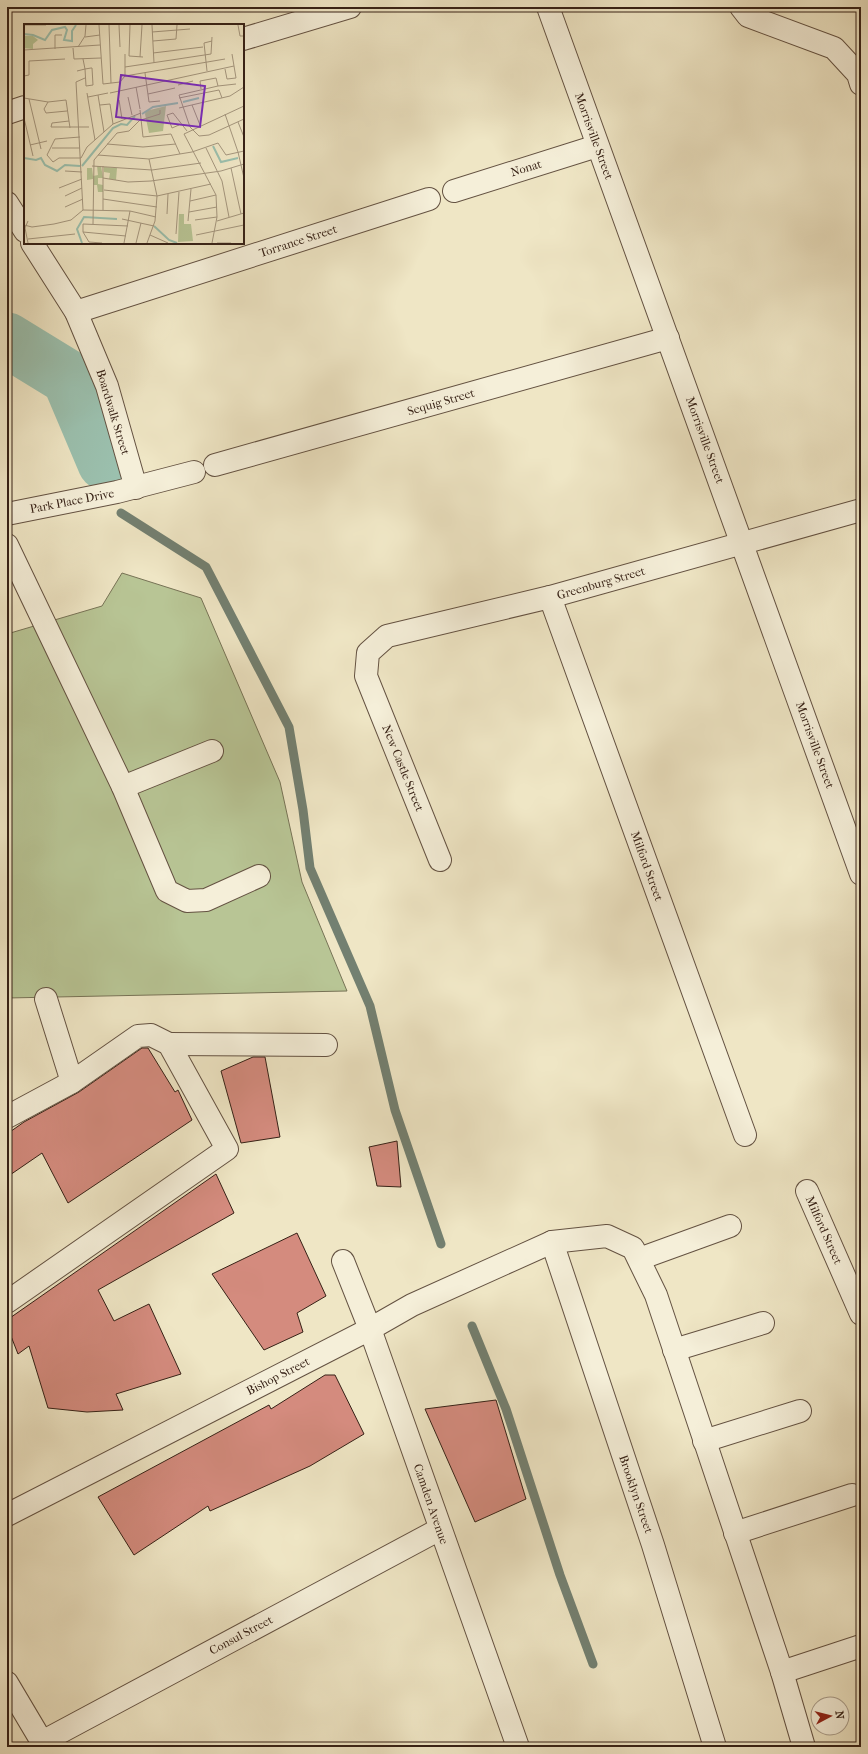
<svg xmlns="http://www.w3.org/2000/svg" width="868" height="1754" viewBox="0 0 868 1754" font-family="'IM FELL French Canon',serif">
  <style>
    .green { fill: #b8c595; stroke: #777356 }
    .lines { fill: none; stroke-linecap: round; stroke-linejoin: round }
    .stream { stroke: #738071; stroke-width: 9 }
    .river { stroke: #9bc0ae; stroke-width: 55 }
    .building { fill: #d48b7e; stroke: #362116 }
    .minor-casing { stroke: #645242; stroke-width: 24 }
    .tertiary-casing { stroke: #645242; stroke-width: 24 }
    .minor { stroke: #f5efd9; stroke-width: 22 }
    .tertiary { stroke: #f5efd9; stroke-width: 22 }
    .labels { text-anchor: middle; stroke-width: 3.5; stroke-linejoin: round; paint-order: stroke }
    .street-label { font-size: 12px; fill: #362116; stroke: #f5efd9 }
    .inset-river { fill: none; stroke: #9bc0ae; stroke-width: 2 }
    .inset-road { fill: none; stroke: #a5977f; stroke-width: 1 }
    .view { fill: #7b2cbf; fill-opacity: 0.15; stroke: #7b2cbf; stroke-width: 2 }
    .inset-edge { fill: none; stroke: #362116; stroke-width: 2 }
  </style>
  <rect width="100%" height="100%" fill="#efe6c5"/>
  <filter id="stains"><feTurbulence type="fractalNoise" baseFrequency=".005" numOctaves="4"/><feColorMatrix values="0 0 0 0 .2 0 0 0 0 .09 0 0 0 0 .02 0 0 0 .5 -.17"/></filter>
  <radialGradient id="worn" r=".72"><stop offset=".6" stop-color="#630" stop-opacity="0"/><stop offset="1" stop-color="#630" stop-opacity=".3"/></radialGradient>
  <!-- green -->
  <path class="green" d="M 122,573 L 201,598 L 280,782 L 302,882 L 347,991 L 7,998 L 7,634 L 102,606 Z"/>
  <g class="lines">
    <!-- stream -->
    <g class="stream">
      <path d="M 121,513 L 206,567 L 289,727 L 303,810 L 310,868 L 370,1006 L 395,1110 L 441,1244"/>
      <path d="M 472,1326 L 506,1409 L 560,1575 L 593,1664"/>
    </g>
    <!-- river -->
    <path class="river" d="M 7,340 L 69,378 L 105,463"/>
  </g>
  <!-- building -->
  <g class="building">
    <path d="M 142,1048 L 148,1048 L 175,1092 L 178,1090 L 192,1120 L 68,1203 L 42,1153 L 7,1177 L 7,1134 L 24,1122 L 79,1092 Z"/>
    <path d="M 253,1057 L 265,1057 L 280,1137 L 241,1143 L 221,1071 Z"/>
    <path d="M 397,1141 L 401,1187 L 377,1186 L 369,1147 Z"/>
    <path d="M 216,1174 L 234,1213 L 98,1290 L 114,1321 L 149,1304 L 181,1374 L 116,1394 L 123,1410 L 87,1412 L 48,1408 L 29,1346 L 18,1354 L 7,1326 L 7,1320 Z"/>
    <path d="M 297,1233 L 326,1296 L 297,1313 L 303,1332 L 264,1350 L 212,1274 Z"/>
    <path d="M 325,1375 L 335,1375 L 364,1434 L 310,1466 L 210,1511 L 208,1506 L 134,1555 L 98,1497 L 269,1405 L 271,1409 Z"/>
    <path d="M 496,1400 L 526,1499 L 475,1522 L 425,1409 Z"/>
  </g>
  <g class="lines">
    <!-- minor casing -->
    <g class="minor-casing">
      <g id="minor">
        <path d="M 548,7 L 861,874"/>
        <path d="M 741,7 L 748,16 L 834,48 L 858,74 L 861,84"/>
        <path d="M 243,39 L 350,7"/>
        <path d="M 7,113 L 25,107"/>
        <path d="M 454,191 L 597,146"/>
        <path d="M 7,203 L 25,231"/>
        <path d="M 32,243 L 76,312 L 107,386 L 136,488"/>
        <path d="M 76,312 L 429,199"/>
        <path d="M 215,465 L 668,338"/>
        <path d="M 7,514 L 117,492 L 194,472"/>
        <path d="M 7,545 L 123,787 L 167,891 L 187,901 L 206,900 L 259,876"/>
        <path d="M 550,597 L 745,1135"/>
        <path d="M 123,787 L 212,751"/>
        <path d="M 440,860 L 366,676 L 368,653 L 387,636 L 550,597 L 861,510"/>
        <path d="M 46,999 L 72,1082"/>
        <path d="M 169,1044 L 326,1045"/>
        <path d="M 7,1117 L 72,1082 L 138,1036 L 151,1035 L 169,1044 L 227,1149 L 7,1302"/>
        <path d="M 807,1191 L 861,1314"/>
        <path d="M 552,1242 L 653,1545 L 715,1747"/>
        <path d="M 639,1259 L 730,1226"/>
        <path d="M 343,1261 L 370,1329 L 412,1305 L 552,1242 L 607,1236 L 633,1248 L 656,1295 L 782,1672 L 804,1747"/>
        <path d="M 674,1350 L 763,1323"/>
        <path d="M 704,1441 L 800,1411"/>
        <path d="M 735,1533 L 852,1495"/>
        <path d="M 782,1672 L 861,1646"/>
        <path d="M 7,1683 L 45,1747"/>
        <path d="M 42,1742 L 440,1529"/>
      </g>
    </g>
    <!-- tertiary casing -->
    <g class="tertiary-casing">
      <path id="tertiary" d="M 7,1515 L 370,1329 L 518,1747"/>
    </g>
    <!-- minor -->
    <use href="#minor" class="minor"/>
    <!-- tertiary -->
    <use href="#tertiary" class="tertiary"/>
  </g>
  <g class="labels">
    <!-- street labels -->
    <g class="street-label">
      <text transform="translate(594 136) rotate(70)" y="4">Morrisville Street</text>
      <text transform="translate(526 168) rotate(-17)" y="4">Nonat</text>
      <text transform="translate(298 241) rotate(-18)" y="4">Torrance Street</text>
      <text transform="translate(441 402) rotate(-16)" y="4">Sequig Street</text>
      <text transform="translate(113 412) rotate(73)" y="4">Boardwalk Street</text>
      <text transform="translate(705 440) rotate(70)" y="4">Morrisville Street</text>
      <text transform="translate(72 501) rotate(-11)" y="4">Park Place Drive</text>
      <text transform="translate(601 583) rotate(-16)" y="4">Greenburg Street</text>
      <text transform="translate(815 745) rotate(70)" y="4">Morrisville Street</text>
      <text transform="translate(403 768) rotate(68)" y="4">New Castle Street</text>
      <text transform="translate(647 866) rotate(70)" y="4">Milford Street</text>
      <text transform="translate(824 1230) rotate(66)" y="4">Milford Street</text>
      <text transform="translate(278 1376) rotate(-27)" y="4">Bishop Street</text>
      <text transform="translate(636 1494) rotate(71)" y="4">Brooklyn Street</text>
      <text transform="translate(431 1504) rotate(71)" y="4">Camden Avenue</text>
      <text transform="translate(241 1635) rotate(-28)" y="4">Consul Street</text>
    </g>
  </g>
  <!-- overview -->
  <g transform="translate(24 24)">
    <rect width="220" height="220" fill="#efe6c5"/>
    <path d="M 0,12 L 9,12 L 14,16 L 9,20 L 9,25 L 0,24 ZM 142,82 L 139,107 L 125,109 L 121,90 L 122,87 ZM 73,142 L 77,142 L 79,154 L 74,154 L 74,160 L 79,161 L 79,168 L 74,168 L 73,161 L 69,161 L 69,155 L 63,156 L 63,144 L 68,144 L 69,152 L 74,151 ZM 80,143 L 93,144 L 92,156 L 85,155 L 86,149 L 80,148 ZM 155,190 L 160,190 L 160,200 L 167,200 L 169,217 L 154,218 Z" fill="#b8c595"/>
    <path class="inset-river" d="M 0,10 L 9,11 L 21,16 L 28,6 L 41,3 L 43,6 L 40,16 L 48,17 L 48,7 L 52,1M 159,78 L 175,74M 118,90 L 129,83 L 154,79M 189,122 L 197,138 L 214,134M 0,134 L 12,136 L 17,134 L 21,141 L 33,147 L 41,141 L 56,142M 58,142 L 89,104 L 97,100 L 103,101 L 111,92M 130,202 L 145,216 L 153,219M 58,219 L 53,205 L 60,193 L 93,195"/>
    <path class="inset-road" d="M 0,1 L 22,1M 75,1 L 79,60 L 96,58 L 101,52 L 201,35M 85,1 L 87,59M 95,1 L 96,23M 106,1 L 105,32 L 119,33M 128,1 L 130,39M 214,1 L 216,12 L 220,12M 128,8 L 166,5M 61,13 L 76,11M 129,17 L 152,15 L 153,1M 54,23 L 61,12 L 62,1M 49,24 L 50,35 L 77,34M 31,25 L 31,11 L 38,11M 0,26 L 76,21M 129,29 L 179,23M 101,30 L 101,52M 116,33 L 118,1M 101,43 L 187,30 L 188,13M 201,45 L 203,55 L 212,54 L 208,30M 53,47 L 61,45 L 67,44 L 68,44 L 69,61 L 62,62 L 61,45 L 59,35M 183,47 L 180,19 L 188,17M 121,49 L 125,78 L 136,77M 0,52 L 5,51 L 5,37 L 41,35M 154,61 L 169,57M 194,62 L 212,60M 112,63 L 116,85M 177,65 L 176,57 L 192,54 L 194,62 L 155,71 L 166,103 L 175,112 L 185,111 L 220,95M 63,69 L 71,116M 86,69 L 210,42M 124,70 L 151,64M 74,71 L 80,108M 64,73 L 84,69M 104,73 L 108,91M 0,74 L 24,78 L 42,76 L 46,104M 155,74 L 195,66 L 198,74M 5,75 L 17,125M 95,76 L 98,95M 24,78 L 20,85 L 22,89 L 43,87M 76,81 L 86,80 L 89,100M 168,81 L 176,101M 155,84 L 206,72 L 220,63M 116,86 L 119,113 L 147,110 L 156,130M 201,90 L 214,128 L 220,154M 0,94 L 9,132M 117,96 L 136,90 L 136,86M 45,97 L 28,99 L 27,103 L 65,103M 214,98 L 220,113M 155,101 L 148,104 L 143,91 L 149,89 L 163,107M 56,113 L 31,115 L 23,131 L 29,138 L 35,134 L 57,134M 83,120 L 119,123 L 152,120M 6,121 L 23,117M 28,124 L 56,124M 182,124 L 198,157 L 205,193M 74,131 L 125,135 L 168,128 L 194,119 L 202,131 L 220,127M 57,134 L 63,123 L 89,100 L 117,89M 68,142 L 128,146 L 177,139M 207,144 L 217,190M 41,147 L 58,148M 79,154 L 104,158 L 127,157 L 197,147 L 220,140M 35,164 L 58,155M 80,166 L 133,172 L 187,160M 41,172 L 58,164M 79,175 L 133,183M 166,177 L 192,171M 41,183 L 59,175M 59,186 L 52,58 L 61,54M 59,186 L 106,187 L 132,193M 79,186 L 79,142M 165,188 L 193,183M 143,190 L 144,170M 98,195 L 130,202M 171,196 L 193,193M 4,197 L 1,204 L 4,219M 164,197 L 167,165M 193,197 L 220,189M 69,200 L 70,136 L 93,109 L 105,107 L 117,95M 0,201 L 8,203 L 30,200 L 47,196 L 59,186M 59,208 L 102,212M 152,210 L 155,168M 126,211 L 144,219M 172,211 L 220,201M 4,215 L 51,210M 78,219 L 65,218 L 59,208 L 59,200 L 104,202M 100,219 L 106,187M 112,219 L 117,199M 123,219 L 131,197 L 133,172 L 125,135M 188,219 L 193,193 L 192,171 L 160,110 L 220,82M 193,219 L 207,219"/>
    <path class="view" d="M 97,51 L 181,62 L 176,103 L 92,93 Z"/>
    <rect width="220" height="220" class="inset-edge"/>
  </g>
  <!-- margin -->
  <rect width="868" height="1754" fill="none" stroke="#efe6c5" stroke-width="24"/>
  <rect x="8" y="8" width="852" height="1738" fill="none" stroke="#362116" stroke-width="2"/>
  <rect x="12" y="12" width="844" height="1730" fill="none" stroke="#362116"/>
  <!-- north arrow -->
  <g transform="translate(830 1716) rotate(83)"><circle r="19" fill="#f5efd9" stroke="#a99d8b"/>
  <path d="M0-3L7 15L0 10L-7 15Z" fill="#8f2418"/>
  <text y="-6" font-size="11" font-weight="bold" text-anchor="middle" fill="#362116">N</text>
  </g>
  <rect width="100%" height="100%" filter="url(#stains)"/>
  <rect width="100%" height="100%" fill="url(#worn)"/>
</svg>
